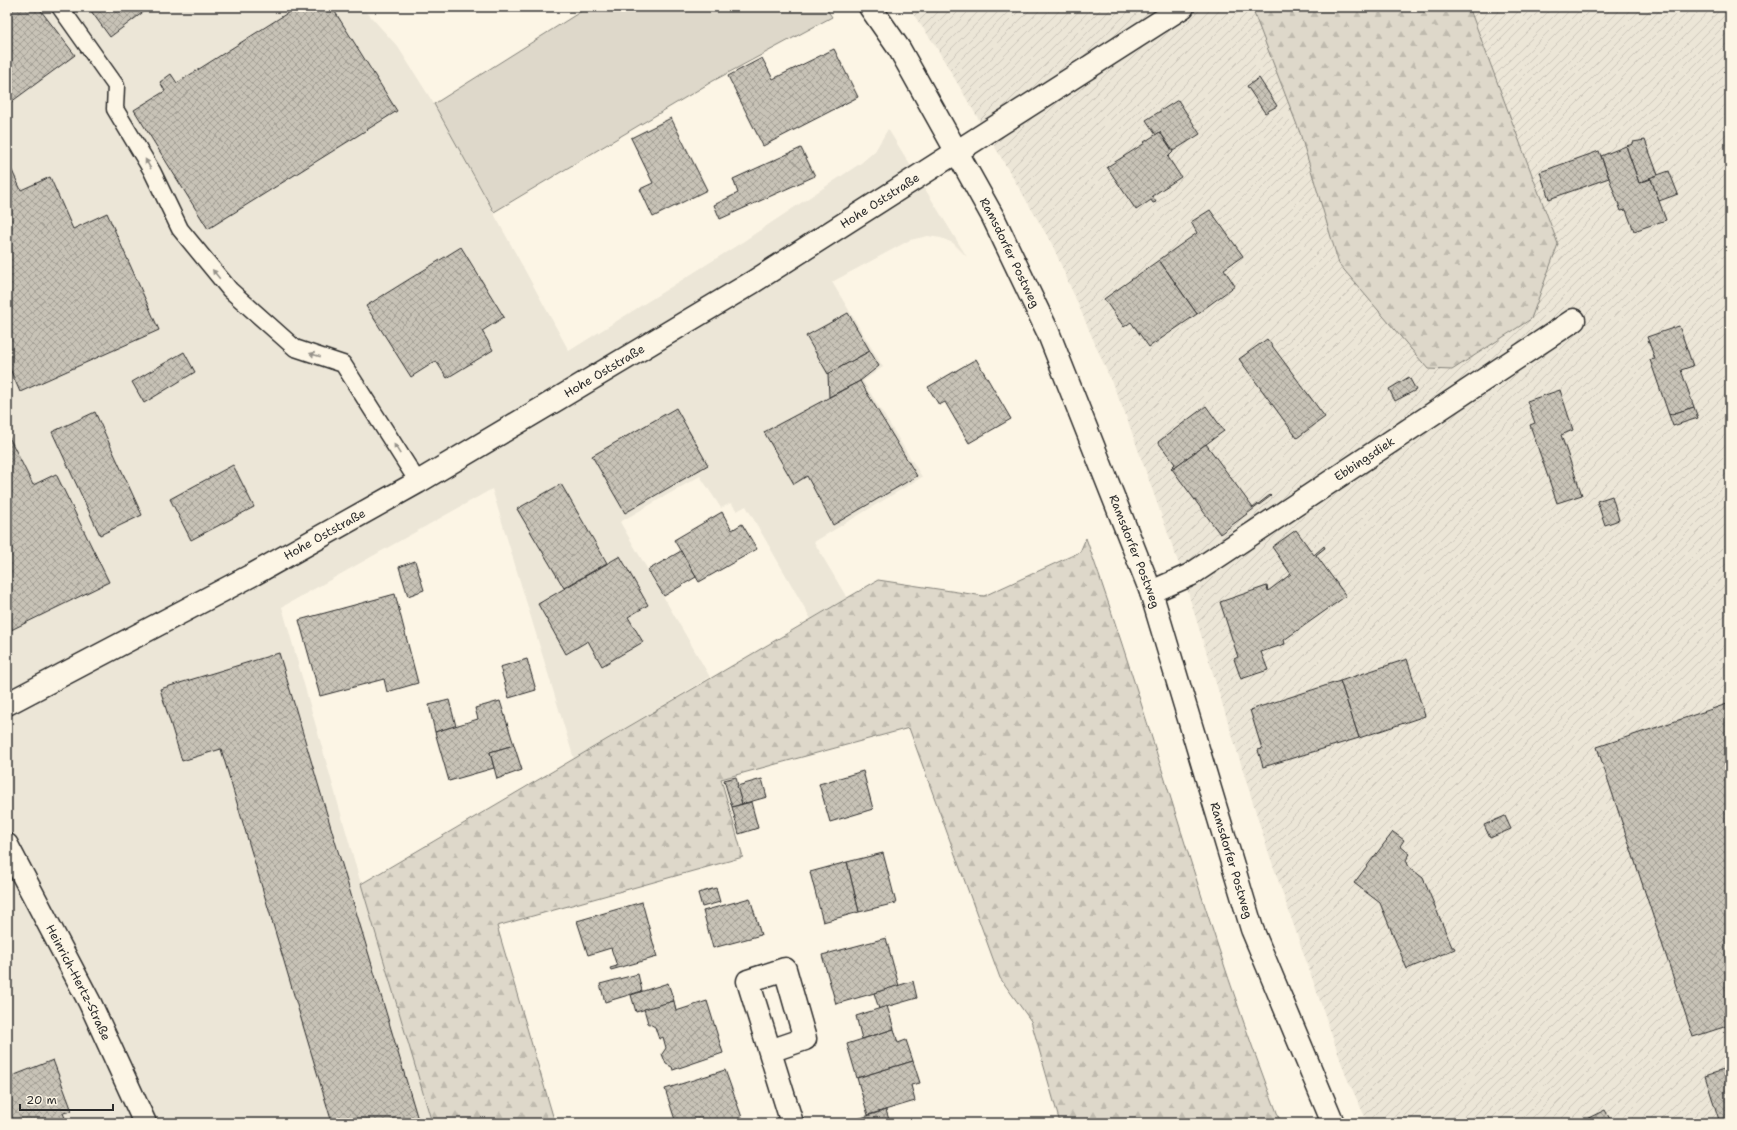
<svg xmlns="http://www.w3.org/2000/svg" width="1737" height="1130" viewBox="0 0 1737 1130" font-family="'Shantell Sans',sans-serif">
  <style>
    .built { fill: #ece6d7 }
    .industrial { fill: url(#industrial-furrows) }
    .green { fill: #ded8ca; stroke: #84827a }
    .forest { fill: url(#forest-firs); stroke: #84827a }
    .building { fill: url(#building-cross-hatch); stroke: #2b2b2b }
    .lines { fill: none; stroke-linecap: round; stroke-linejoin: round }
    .lane-casing { stroke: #2b2b2b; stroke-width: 19 }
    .street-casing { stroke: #2b2b2b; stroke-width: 25 }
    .lane { stroke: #fcf5e5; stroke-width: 16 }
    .street { stroke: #fcf5e5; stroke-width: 22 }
    .oneway { fill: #949088 }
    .labels { text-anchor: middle; stroke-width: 3; stroke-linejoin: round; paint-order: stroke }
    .street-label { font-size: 12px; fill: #2b2b2b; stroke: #fcf5e5 }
  </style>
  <defs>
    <pattern id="industrial-furrows" width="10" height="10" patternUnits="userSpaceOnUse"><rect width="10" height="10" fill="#ece6d7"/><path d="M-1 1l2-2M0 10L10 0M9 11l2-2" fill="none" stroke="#cbc5b9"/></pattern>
    <pattern id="forest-firs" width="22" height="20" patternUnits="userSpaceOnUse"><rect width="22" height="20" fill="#ded8ca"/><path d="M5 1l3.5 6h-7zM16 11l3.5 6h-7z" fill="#bfbaae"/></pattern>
    <pattern id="building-cross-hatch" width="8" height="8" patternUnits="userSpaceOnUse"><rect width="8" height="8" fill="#c8c3b7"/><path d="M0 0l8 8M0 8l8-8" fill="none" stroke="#a39f95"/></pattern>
  </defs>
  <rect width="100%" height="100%" fill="#fcf5e5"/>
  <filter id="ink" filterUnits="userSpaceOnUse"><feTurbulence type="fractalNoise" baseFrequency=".025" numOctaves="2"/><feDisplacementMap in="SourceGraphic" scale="8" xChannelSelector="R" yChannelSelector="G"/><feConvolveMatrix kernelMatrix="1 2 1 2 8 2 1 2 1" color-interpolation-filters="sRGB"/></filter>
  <g filter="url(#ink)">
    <!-- built -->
    <path class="built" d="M 7,7 L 362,7 L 398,47 L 434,104 L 569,351 L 744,241 L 861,163 L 875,151 L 888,129 L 967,257 L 953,243 L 941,238 L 928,236 L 910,240 L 832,282 L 883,367 L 863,381 L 922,477 L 814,542 L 847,598 L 811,619 L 746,506 L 737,511 L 731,503 L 721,508 L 700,476 L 620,522 L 710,677 L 574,759 L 492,489 L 282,607 L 361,884 L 432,1123 L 7,1123 Z"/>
    <!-- industrial -->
    <path class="industrial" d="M 908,7 L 1730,7 L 1730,1123 L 1368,1123 L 1346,1076 L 1267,848 L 1181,570 L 1125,413 L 1052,244 L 935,45 Z"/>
    <!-- green -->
    <path class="green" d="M 588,7 L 825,7 L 832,17 L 713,81 L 494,212 L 434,104 Z"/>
    <!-- forest -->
    <g class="forest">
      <path d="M 1469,7 L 1558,244 L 1531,319 L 1452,370 L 1428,369 L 1339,264 L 1300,133 L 1252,8 Z"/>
      <path d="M 1086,538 C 1155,732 1206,932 1281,1123 L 1060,1123 L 1031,1021 L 1000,978 L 909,728 L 721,779 L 743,857 L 497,926 L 555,1123 L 432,1123 L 361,884 L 878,580 L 984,596 L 1080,552 Z"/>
    </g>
    <!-- building -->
    <g class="building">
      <path d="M 7,7 L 38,7 L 75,55 L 7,105 Z"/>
      <path d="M 88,7 L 150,7 L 110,37 Z"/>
      <path d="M 297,7 L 332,7 L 397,111 L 208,229 L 134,110 L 165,91 L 160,82 L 171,74 L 177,83 Z"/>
      <path d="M 834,49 L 858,97 L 763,146 L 728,76 L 762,58 L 773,79 Z"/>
      <path d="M 1259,78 L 1277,106 L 1265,113 L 1247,86 Z"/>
      <path d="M 1178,100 L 1200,134 L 1173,151 L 1160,132 L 1156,135 L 1146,120 Z"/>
      <path d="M 671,118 L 707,190 L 653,217 L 640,189 L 653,183 L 631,138 Z"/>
      <path d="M 1160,132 L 1173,152 L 1168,157 L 1181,177 L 1152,196 L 1156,202 L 1153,203 L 1151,200 L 1136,210 L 1107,167 L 1145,143 L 1144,142 Z"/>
      <path d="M 1645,140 L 1658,175 L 1639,183 L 1626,146 L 1633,144 L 1633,142 Z"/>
      <path d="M 1626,146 L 1639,183 L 1651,179 L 1666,220 L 1634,231 L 1626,210 L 1621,211 L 1601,156 Z"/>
      <path d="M 801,148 L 815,176 L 720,219 L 714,205 L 738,193 L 733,179 Z"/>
      <path d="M 1599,151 L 1609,178 L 1549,199 L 1540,172 Z"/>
      <path d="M 7,160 L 21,190 L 50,177 L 73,229 L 107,213 L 159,330 L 20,392 L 7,362 Z"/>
      <path d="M 1669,171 L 1678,194 L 1659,201 L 1651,179 L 1649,178 Z"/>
      <path d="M 1210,210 L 1243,256 L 1224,269 L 1235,286 L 1197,314 L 1159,260 L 1197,233 L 1191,222 Z"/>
      <path d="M 461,247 L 504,317 L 482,331 L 493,350 L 447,378 L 436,361 L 411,377 L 366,306 Z"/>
      <path d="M 1159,260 L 1197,314 L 1149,347 L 1131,322 L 1124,327 L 1104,299 Z"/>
      <path d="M 848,313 L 870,351 L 828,374 L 806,336 Z"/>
      <path d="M 1679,326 L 1693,366 L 1681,370 L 1694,407 L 1669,415 L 1650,360 L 1655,359 L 1647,337 Z"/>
      <path d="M 1267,339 L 1325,417 L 1297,438 L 1239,359 Z"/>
      <path d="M 870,351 L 879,366 L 860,381 L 829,397 L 828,374 Z"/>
      <path d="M 184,352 L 195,372 L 144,403 L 132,382 Z"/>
      <path d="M 976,359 L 1011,419 L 969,443 L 945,402 L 939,405 L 928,387 Z"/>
      <path d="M 1409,377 L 1416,390 L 1395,401 L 1389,389 Z"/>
      <path d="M 860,381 L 917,476 L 833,525 L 807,476 L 794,484 L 764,432 Z"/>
      <path d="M 1560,390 L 1573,430 L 1561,435 L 1582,495 L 1557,503 L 1530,425 L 1535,423 L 1527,401 Z"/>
      <path d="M 1206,406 L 1224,431 L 1172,469 L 1171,468 L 1175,464 L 1158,442 Z"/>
      <path d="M 1694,407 L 1698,418 L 1673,426 L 1669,415 Z"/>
      <path d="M 676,408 L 708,465 L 625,513 L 592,456 Z"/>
      <path d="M 95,412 L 142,515 L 100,535 L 52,432 Z"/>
      <path d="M 7,433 L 33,485 L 56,474 L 109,582 L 7,632 Z"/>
      <path d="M 1206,444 L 1253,508 L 1270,495 L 1271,496 L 1220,534 L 1172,469 Z"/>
      <path d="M 233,465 L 254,507 L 191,540 L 170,499 Z"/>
      <path d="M 561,484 L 607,563 L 564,588 L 517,509 Z"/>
      <path d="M 1612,496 L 1619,520 L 1605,525 L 1597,501 Z"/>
      <path d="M 722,512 L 732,530 L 742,524 L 757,549 L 699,582 L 674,540 Z"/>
      <path d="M 1296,530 L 1314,555 L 1324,546 L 1325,548 L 1316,555 L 1346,596 L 1284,640 L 1285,644 L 1261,652 L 1268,670 L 1241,679 L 1234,659 L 1238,657 L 1220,602 L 1267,586 L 1268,591 L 1291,574 L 1272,547 Z"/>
      <path d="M 681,551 L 696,577 L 664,596 L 648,570 Z"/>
      <path d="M 620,556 L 648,605 L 628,617 L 643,642 L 602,666 L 588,641 L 566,654 L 538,604 Z"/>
      <path d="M 415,561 L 424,590 L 408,596 L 399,567 Z"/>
      <path d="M 395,594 L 418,683 L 387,692 L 384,679 L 320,696 L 299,620 Z"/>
      <path d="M 279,653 L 419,1123 L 332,1123 L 221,749 L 182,761 L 160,689 Z"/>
      <path d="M 527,659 L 536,690 L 509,698 L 500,667 Z"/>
      <path d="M 1407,659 L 1425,716 L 1359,738 L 1340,681 Z"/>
      <path d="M 1340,681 L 1359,738 L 1263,767 L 1258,750 L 1262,749 L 1250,710 Z"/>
      <path d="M 449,700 L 456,726 L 435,732 L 429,705 Z"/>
      <path d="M 500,701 L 514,745 L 490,752 L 494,768 L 449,781 L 435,732 L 478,719 L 475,708 Z"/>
      <path d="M 1730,703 L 1730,1025 L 1693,1037 L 1597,747 Z"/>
      <path d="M 514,745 L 522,770 L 497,779 L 490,752 Z"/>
      <path d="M 863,771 L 873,809 L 830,822 L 819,784 Z"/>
      <path d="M 736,777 L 742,804 L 732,807 L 724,780 Z"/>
      <path d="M 762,779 L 767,797 L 742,804 L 737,786 Z"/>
      <path d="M 751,802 L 758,828 L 739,834 L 732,807 Z"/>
      <path d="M 1505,816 L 1511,829 L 1490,838 L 1484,825 Z"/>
      <path d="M 1393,832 L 1404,840 L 1400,846 L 1410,854 L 1406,860 L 1409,867 L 1423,878 L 1452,947 L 1454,947 L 1455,949 L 1407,969 L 1380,903 L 1354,883 Z"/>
      <path d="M 883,853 L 896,903 L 859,912 L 847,862 Z"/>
      <path d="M 847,862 L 859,912 L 823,922 L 810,872 Z"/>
      <path d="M 716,888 L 720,902 L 702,907 L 698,893 Z"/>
      <path d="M 750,898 L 761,935 L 713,948 L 703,911 Z"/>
      <path d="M 642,902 L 657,957 L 611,970 L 610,968 L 617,966 L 611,948 L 588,955 L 577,921 Z"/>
      <path d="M 886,938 L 899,986 L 836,1004 L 822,955 Z"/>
      <path d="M 638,974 L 642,991 L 605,1002 L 600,984 Z"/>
      <path d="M 913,981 L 917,998 L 879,1009 L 874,993 Z"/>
      <path d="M 668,983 L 674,1001 L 636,1012 L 631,995 Z"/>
      <path d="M 674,1001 L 676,1011 L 707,1001 L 723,1053 L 673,1070 L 672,1067 L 666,1064 L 662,1054 L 666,1048 L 663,1037 L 659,1039 L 655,1027 L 648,1023 L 644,1009 Z"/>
      <path d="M 887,1006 L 894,1029 L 862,1039 L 856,1016 Z"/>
      <path d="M 894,1029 L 898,1043 L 906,1040 L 913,1061 L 857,1078 L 847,1044 Z"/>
      <path d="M 53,1060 L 72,1111 L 63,1113 L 67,1123 L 7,1123 L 7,1078 Z"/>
      <path d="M 913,1061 L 920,1083 L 911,1085 L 915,1101 L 868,1115 L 857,1078 Z"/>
      <path d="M 1730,1068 L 1730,1123 L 1720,1123 L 1705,1076 Z"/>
      <path d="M 725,1070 L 744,1123 L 711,1123 L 709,1119 L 697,1123 L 676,1123 L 665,1089 Z"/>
      <path d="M 886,1110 L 890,1123 L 852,1123 L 851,1121 Z"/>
      <path d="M 1605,1110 L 1612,1123 L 1578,1123 Z"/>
    </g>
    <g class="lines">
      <!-- lane casing -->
      <g class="lane-casing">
        <path id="lane" d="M 60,7 L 116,86 L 115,109 L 152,171 L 180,229 L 230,290 L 295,348 L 343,364 L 418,482"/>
      </g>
      <!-- street casing -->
      <g class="street-casing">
        <g id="street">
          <path id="s1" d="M 870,7 L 900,50 L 993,217 L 1048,332 L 1151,592 L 1252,929 L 1333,1123"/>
          <path id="s2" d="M 1151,592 L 1190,575 L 1574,320"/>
          <path id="s3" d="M 7,704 L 254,574 L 418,482 L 556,400 L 753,282 L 1183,7"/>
          <path id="s4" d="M 7,845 L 90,1003 L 145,1123"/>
          <path d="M 770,1051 L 805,1039 L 785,969 L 748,981 L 792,1123"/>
        </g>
      </g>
      <!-- lane -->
      <use href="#lane" class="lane"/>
      <!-- street -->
      <use href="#street" class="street"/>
    </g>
    <!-- one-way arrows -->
    <defs><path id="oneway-solid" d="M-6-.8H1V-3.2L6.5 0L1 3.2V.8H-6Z"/></defs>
    <g class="oneway">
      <use href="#oneway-solid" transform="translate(148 164) rotate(-120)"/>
      <use href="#oneway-solid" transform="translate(216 274) rotate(-129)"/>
      <use href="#oneway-solid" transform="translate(315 355) rotate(-162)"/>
      <use href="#oneway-solid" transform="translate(397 449) rotate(-122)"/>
    </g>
  </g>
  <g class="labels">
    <!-- street labels -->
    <g class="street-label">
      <text dy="4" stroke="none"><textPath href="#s3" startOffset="1008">Hohe Oststraße</textPath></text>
      <text dy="4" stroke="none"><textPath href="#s1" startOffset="283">Ramsdorfer Postweg</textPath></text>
      <text dy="4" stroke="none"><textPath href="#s3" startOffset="684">Hohe Oststraße</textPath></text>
      <text dy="4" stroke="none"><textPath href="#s2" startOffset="252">Ebbingsdiek</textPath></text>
      <text dy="4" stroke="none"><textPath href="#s3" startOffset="360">Hohe Oststraße</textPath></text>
      <text dy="4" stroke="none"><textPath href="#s1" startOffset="607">Ramsdorfer Postweg</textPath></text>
      <text dy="4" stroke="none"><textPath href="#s1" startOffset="931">Ramsdorfer Postweg</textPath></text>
      <text dy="4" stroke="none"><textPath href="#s4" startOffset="155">Heinrich-Hertz-Straße</textPath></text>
    </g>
  </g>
  <!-- margin -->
  <rect width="1737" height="1130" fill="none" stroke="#fcf5e5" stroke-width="24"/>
  <rect x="12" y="12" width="1713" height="1106" fill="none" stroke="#2b2b2b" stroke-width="1.5" filter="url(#ink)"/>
  <!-- scale -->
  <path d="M20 1104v6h93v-6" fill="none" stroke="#2b2b2b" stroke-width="2"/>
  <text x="26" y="1104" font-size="12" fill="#2b2b2b" stroke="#fcf5e5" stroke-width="3" paint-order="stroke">20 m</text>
</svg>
